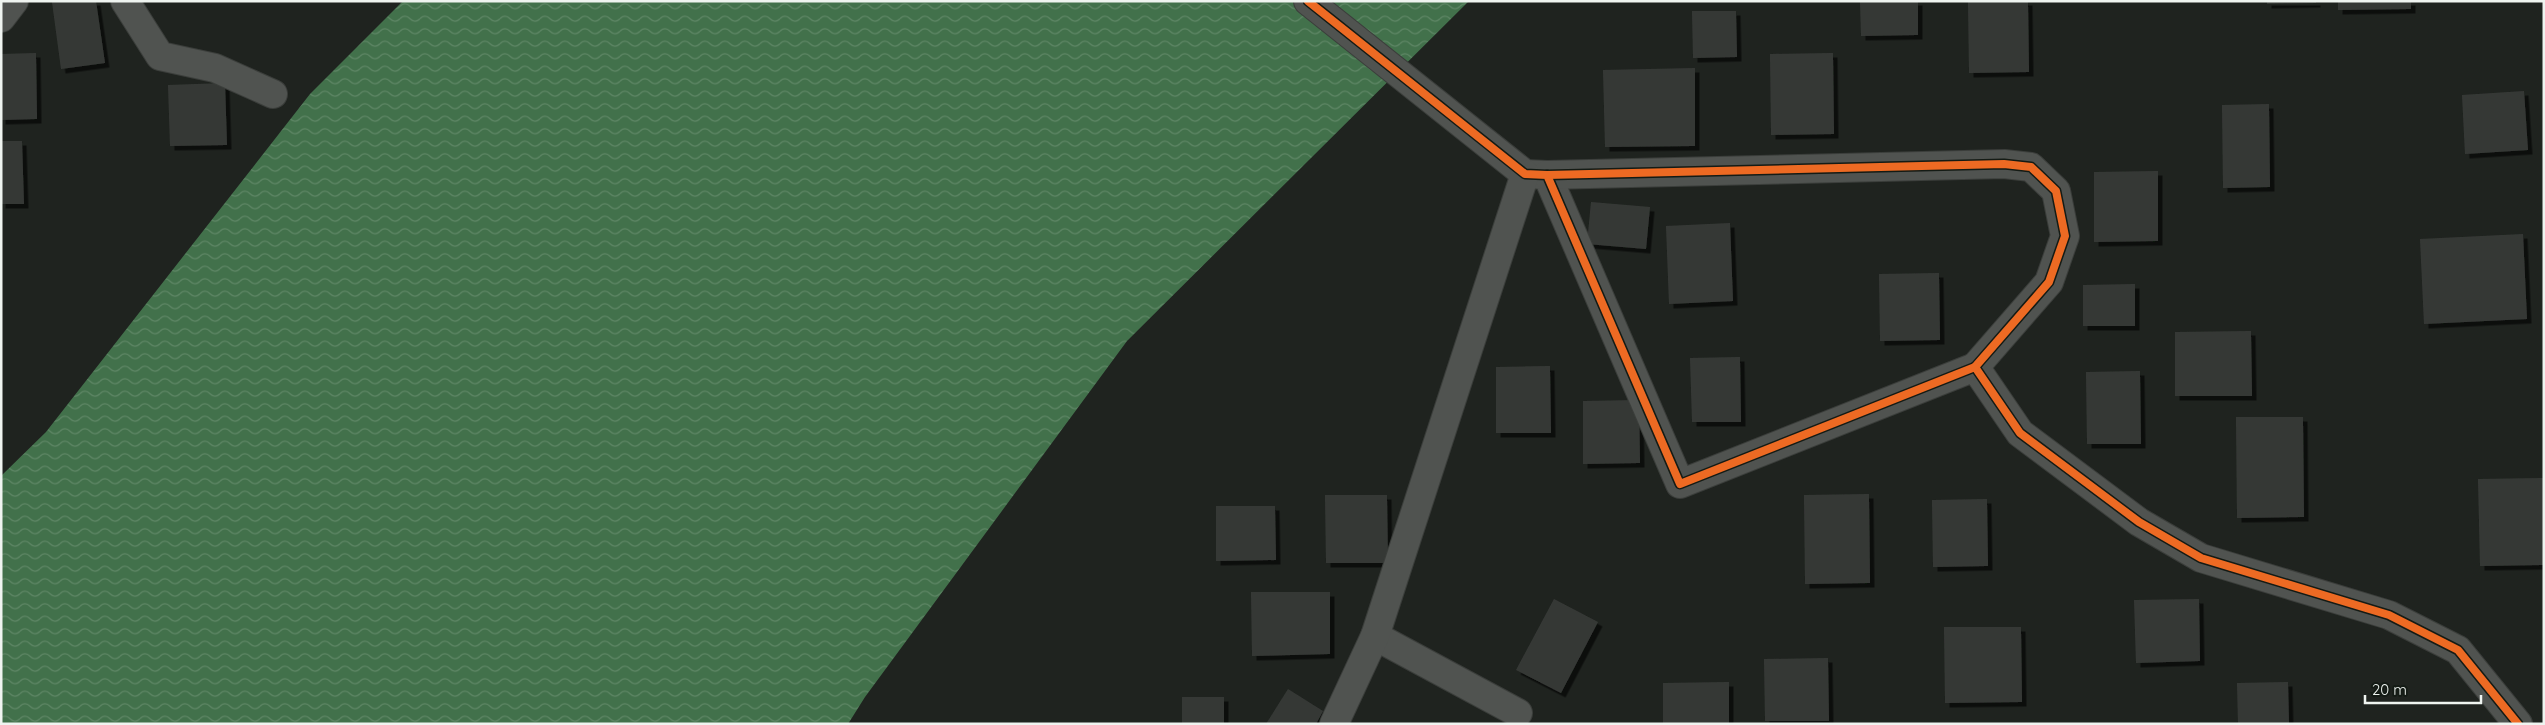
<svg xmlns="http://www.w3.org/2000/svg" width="2545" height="725" viewBox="0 0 2545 725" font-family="Quicksand,sans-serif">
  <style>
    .water { fill: url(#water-waves) }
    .building { fill: #363936; filter: url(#shadow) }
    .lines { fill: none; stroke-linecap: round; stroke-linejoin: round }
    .minor-casing { stroke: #3b3e3b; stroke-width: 30 }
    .minor { stroke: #505350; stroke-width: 28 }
    .cycleway-casing { stroke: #141b15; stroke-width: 11 }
    .cycleway { stroke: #ed6a23; stroke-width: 8 }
  </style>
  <defs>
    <pattern id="water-waves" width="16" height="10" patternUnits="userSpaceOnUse" patternTransform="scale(1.25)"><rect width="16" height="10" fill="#42714b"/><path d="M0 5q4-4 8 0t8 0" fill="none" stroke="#5e8665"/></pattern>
    <filter id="shadow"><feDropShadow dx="4.5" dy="4.5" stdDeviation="0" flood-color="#0009"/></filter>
  </defs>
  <rect width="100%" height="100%" fill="#1f231f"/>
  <!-- water -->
  <path class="water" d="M 403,1 L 1469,1 L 1127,341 L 865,697 L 848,724 L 1,724 L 1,476 L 46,432 L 310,94 Z"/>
  <!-- building -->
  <g class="building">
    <path d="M 96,1 L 105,63 L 61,69 L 52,2 Z"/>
    <path d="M 1860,1 L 1918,1 L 1918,35 L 1861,36 Z"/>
    <path d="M 1968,1 L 2028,1 L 2029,72 L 1969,73 Z"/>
    <path d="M 2267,1 L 2316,1 L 2316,3 L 2267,4 Z"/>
    <path d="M 2338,1 L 2411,1 L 2411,9 L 2338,10 Z"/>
    <path d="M 1692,11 L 1736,11 L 1737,57 L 1693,58 Z"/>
    <path d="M 36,53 L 37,119 L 1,120 L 1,54 Z"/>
    <path d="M 1833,53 L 1834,134 L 1771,135 L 1770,54 Z"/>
    <path d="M 1695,68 L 1695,146 L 1605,147 L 1603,70 Z"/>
    <path d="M 225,83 L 227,145 L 170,146 L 168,85 Z"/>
    <path d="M 2524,91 L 2528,150 L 2465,154 L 2462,95 Z"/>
    <path d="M 2269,104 L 2270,187 L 2223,188 L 2222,105 Z"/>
    <path d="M 1,141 L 22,141 L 24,204 L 1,204 Z"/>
    <path d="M 2158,171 L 2158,241 L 2094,242 L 2094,172 Z"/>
    <path d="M 1591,202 L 1650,207 L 1646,249 L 1587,244 Z"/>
    <path d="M 1730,223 L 1733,301 L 1669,304 L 1666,226 Z"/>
    <path d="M 2523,234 L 2527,319 L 2424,324 L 2420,239 Z"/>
    <path d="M 1939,273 L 1940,340 L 1880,341 L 1879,274 Z"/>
    <path d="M 2135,284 L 2135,326 L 2083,326 L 2083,285 Z"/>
    <path d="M 2251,331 L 2252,396 L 2175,396 L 2175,332 Z"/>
    <path d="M 1740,357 L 1741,422 L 1692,422 L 1690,358 Z"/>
    <path d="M 1550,366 L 1551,433 L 1496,433 L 1496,367 Z"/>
    <path d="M 2140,371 L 2141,444 L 2087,444 L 2086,372 Z"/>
    <path d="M 1639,400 L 1640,463 L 1583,464 L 1583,401 Z"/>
    <path d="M 2236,417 L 2303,417 L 2304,517 L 2237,518 Z"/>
    <path d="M 2544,478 L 2544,565 L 2480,566 L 2478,479 Z"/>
    <path d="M 1869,494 L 1870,583 L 1805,584 L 1804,495 Z"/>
    <path d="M 1325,495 L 1387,495 L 1388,563 L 1326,563 Z"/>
    <path d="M 1987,499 L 1988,566 L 1933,567 L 1932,500 Z"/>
    <path d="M 1216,506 L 1275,506 L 1276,560 L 1216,561 Z"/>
    <path d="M 1251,592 L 1330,592 L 1330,654 L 1252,656 Z"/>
    <path d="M 1554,599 L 1598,622 L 1561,693 L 1516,670 Z"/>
    <path d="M 2199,599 L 2200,661 L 2136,663 L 2134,600 Z"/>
    <path d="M 1944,627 L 2021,627 L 2022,702 L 1945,703 Z"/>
    <path d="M 1828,658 L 1829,721 L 1765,721 L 1764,659 Z"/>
    <path d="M 1729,682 L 1729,724 L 1663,724 L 1663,683 Z"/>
    <path d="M 2288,682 L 2289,724 L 2238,724 L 2237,683 Z"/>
    <path d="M 1288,689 L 1323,711 L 1316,724 L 1266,724 Z"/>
    <rect x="1182" y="697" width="42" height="27"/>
  </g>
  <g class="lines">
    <!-- minor casing -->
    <g class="minor-casing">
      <g id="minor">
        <path d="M 125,1 L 160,56 L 215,68 L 273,94"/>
        <path d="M 1308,1 L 1525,174 L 1547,175 L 1680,484 L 1975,367 L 2020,433 L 2139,522 L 2201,558 L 2389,615 L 2458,650 L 2518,724"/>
        <path d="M 1,18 L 14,1"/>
        <path d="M 1547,175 L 2004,164 L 2031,167 L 2056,191 L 2065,236 L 2049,282 L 1975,367"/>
        <path d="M 1375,636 L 1518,713"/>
        <path d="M 1334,724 L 1375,636 L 1525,174"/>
      </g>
    </g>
    <!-- minor -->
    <use href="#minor" class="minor"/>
    <!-- cycleway casing -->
    <g class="cycleway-casing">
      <g id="cycleway">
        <path d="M 1308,1 L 1525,174 L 1547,175 L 1680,484 L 1975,367 L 2020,433 L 2139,522 L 2201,558 L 2389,615 L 2458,650 L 2518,724"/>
        <path d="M 1547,175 L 2004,164 L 2031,167 L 2056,191 L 2065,236 L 2049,282 L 1975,367"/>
      </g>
    </g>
    <!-- cycleway -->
    <use href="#cycleway" class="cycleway"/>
  </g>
  <!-- border -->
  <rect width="2545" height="725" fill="none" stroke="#eff4f0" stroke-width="5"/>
  <!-- scale -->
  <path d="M2365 695v8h116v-8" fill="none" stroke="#eff4f0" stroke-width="2.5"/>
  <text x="2372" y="695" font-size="15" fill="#eff4f0" stroke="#141b15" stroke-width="4" paint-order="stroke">20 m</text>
</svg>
